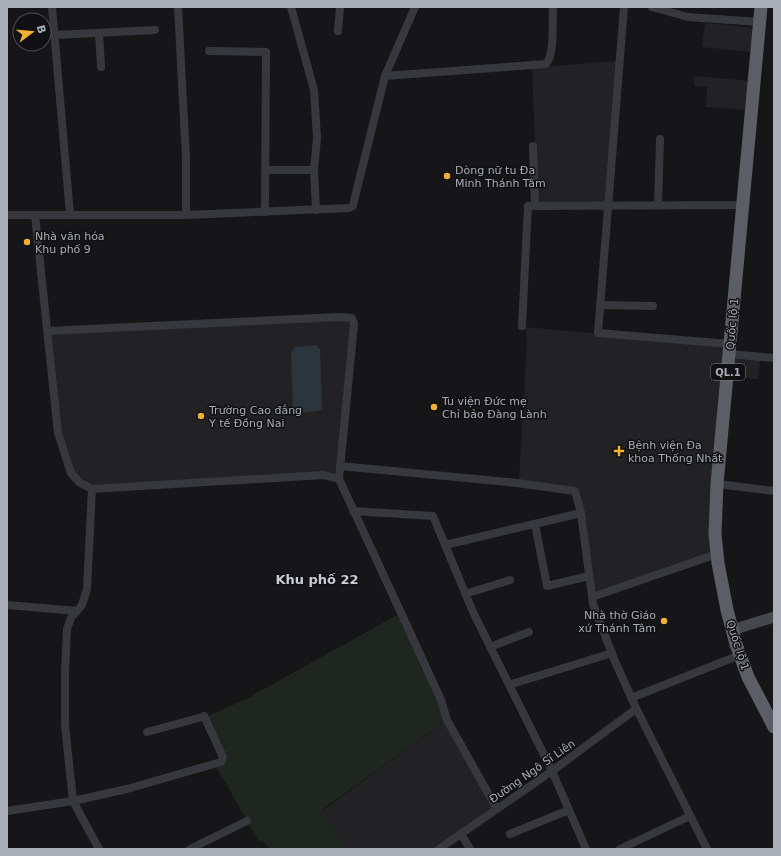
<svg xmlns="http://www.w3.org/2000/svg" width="781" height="856" viewBox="0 0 781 856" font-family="'DejaVu Sans',sans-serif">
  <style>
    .built { fill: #222225 }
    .green { fill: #1e261f }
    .water { fill: #2c353c }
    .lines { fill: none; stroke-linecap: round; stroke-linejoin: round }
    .minor { stroke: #37383d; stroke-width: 8 }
    .secondary { stroke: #45474d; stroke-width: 11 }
    .trunk { stroke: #5b5e65; stroke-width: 13 }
    .poi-dot { fill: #f2b134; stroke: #111113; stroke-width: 1.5 }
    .labels { text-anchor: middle; stroke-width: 3; stroke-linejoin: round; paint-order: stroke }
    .shield { fill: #111113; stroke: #7b7e86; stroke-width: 1 }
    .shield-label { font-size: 10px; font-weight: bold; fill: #a8adb8 }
    .poi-label { font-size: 11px; fill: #a8adb8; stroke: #111113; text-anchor: start }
    .street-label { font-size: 11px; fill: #a8adb8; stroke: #111113 }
    .quarter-label { font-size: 13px; font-weight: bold; fill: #c9ccd4; stroke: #111113 }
  </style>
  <rect width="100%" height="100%" fill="#161618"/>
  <!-- built -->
  <g class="built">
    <path d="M 705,23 L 755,28 L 753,52 L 702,47 Z"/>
    <path d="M 617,61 L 605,203 L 537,203 L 532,68 Z"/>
    <path d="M 694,76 L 750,81 L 748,110 L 706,107 L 707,87 L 694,86 Z"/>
    <path d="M 350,320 L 352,325 L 337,475 L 92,487 L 80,480 L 73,472 L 60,432 L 51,333 Z"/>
    <path d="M 525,327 L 726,346 L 713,553 L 594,594 L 578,490 L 519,481 L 527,339 Z"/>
    <path d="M 733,357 L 760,360 L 758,379 L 731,377 Z"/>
    <path d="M 445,721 L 494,809 L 435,849 L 349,849 L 322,811 Z"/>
  </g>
  <!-- green -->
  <path class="green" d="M 399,614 L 438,701 L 445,721 L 322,810 L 349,849 L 269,849 L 262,840 L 259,842 L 216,766 L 222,764 L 206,717 L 246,699 Z"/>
  <!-- water -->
  <path class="water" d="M 316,345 L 320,349 L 322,408 L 319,411 L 297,413 L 293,409 L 291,352 L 295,347 Z"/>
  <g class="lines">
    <!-- minor -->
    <g class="minor">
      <path d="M 52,7 L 70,214"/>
      <path d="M 178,7 L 186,158 L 186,215"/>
      <path d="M 291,7 L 314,90 L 317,138 L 314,170 L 316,210"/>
      <path d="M 624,7 L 598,333 L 730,344"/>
      <path d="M 652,7 L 688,17 L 759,22"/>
      <path d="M 338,31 L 340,7"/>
      <path d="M 99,33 L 101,67"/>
      <path d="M 55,35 L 155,30"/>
      <path d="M 209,51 L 266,52 L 265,212"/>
      <path d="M 385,76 L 546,64 C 555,54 552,21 553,7"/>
      <path d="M 533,146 L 535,206"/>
      <path d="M 266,170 L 314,170"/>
      <path d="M 658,205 L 660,139"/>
      <path d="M 7,215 L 186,215 L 349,208 L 353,206 L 354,201 L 385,76 L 415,7"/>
      <path d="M 35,215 L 58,433 L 71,473 L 79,482 L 92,489 L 324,475 L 339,479"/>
      <path d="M 600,305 L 653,306"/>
      <path d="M 522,326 L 528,206 L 743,205"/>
      <path d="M 48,331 L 339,317 L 352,318 L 354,324 L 339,479 L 403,617 L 441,700 L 447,720 L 497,809"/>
      <path d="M 729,354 L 774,358"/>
      <path d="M 340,466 L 517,483 L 575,491 L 581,513 L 593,604 L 614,659 L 636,708 L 707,849"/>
      <path d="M 717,484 L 774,491"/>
      <path d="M 92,489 L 87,589 L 82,605 L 71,618 L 67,629 L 65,671 L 65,725 L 73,801 L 99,849"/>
      <path d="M 353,511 L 433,516 L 473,612 L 552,771 L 586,849"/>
      <path d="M 535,524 L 547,586 L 589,576"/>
      <path d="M 445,545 L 581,513"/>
      <path d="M 465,594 L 510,580"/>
      <path d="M 592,597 L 717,554"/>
      <path d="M 7,605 L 77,611"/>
      <path d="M 490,647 L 529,632"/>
      <path d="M 509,685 L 612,653"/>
      <path d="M 631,698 L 740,655"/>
      <path d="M 147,732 L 202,717"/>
      <path d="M 7,811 L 73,801 L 127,789 L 221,762 L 223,757 L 204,716"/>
      <path d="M 461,834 L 470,849"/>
      <path d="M 510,834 L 569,810"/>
      <path d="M 190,849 L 247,821"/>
      <path d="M 439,849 L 552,771 L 636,709"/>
      <path d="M 620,849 L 690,816"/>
    </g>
    <!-- secondary -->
    <path class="secondary" d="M 732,630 L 774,617"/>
    <!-- trunk -->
    <path class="trunk" d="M 761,7 L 717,484 L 715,534 L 718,563 L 727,610 L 736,644 L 748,677 L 774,727"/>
  </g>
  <!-- markers -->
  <g class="poi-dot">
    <circle cx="447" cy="176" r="4"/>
    <circle cx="27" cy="242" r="4"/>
    <circle cx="434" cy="407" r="4"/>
    <circle cx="201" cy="416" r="4"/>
    <path d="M617 445h4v4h4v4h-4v4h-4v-4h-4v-4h4z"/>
    <circle cx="664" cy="621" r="4"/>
  </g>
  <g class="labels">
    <!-- shield labels -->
    <rect class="shield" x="711" y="364" width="34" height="16" rx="3"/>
    <g class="shield-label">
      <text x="728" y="376">QL.1</text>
    </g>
    <!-- poi labels -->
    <g class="poi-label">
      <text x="455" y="174">Dòng nữ tu Đa<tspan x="455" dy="13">Minh Thánh Tâm</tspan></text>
      <text x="35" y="240">Nhà văn hóa<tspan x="35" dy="13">Khu phố 9</tspan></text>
      <text x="442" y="405">Tu viện Đức mẹ<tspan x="442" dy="13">Chỉ bảo Đàng Lành</tspan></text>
      <text x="209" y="414">Trường Cao đẳng<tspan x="209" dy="13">Y tế Đồng Nai</tspan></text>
      <text x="628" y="449">Bệnh viện Đa<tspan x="628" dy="13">khoa Thống Nhất</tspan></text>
      <text x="656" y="619" text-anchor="end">Nhà thờ Giáo<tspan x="656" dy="13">xứ Thánh Tâm</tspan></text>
    </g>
    <!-- street labels -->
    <g class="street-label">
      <text transform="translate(732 324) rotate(-85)" y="4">Quốc lộ 1</text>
      <text transform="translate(738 645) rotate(72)" y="4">Quốc lộ 1</text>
      <text transform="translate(532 771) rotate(-35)" y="4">Đường Ngô Sĩ Liên</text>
    </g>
    <!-- quarter labels -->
    <g class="quarter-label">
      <text x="317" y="584">Khu phố 22</text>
    </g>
  </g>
  <!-- border -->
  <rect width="781" height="856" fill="none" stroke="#a8adb8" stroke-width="16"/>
  <!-- north arrow -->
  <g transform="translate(32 32) rotate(74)"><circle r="19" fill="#111113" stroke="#4d4f55"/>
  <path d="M0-3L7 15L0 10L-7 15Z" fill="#f2b134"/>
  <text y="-6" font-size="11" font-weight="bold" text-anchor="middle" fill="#a8adb8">B</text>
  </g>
</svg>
